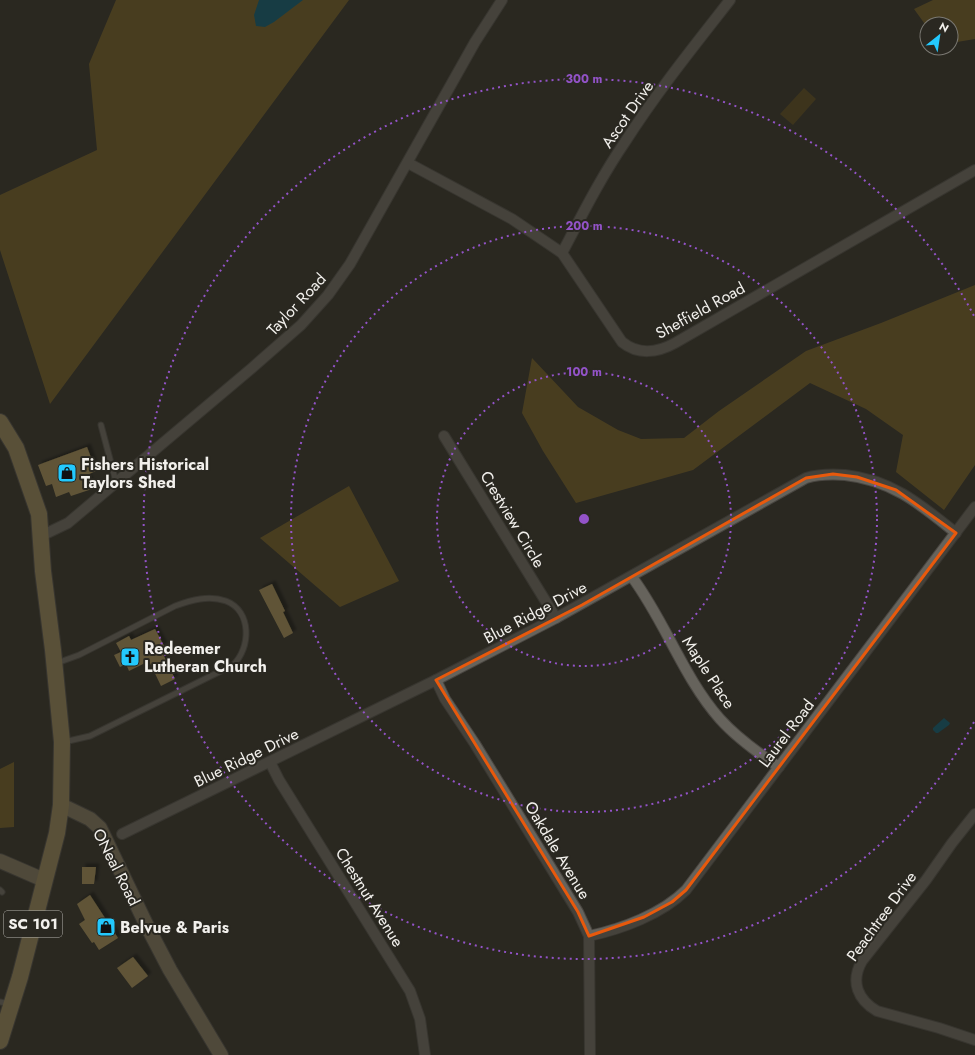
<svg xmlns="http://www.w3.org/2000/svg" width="975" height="1055" viewBox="0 0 975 1055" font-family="Jost,sans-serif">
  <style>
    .green { fill: #554417 }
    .forest { fill: #6e581e }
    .water { fill: #01556f }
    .building { fill: #a28b53; filter: url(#shadow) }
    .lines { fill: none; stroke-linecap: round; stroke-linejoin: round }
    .lane-casing { stroke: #494641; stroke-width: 7 }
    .street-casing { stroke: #494641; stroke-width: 12 }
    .secondary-casing { stroke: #494641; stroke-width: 16 }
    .primary-casing { stroke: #494641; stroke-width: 18 }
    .lane { stroke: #66635c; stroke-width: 5 }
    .street { stroke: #66635c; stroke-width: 10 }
    .secondary { stroke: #7c7259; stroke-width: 14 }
    .primary { stroke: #928055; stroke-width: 16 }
    .marked { fill: none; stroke: #e8590c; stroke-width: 3; stroke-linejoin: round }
    .ring { fill: none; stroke: #9353c8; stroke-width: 2; stroke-dasharray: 2 4 }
    .labels { text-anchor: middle; stroke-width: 4; stroke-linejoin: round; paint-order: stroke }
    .shield { fill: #2a2821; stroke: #b6b4af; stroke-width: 1 }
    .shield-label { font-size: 15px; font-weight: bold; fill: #f2f0ec }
    .street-label { font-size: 16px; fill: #f2f0ec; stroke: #2a2821 }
    .poi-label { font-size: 16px; font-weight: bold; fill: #f2f0ec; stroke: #2a2821; text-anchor: start }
    .centre { fill: #9353c8; stroke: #2a2821; stroke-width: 2 }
    .ring-label { font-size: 12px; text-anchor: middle; font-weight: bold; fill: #9353c8; stroke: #2a2821; stroke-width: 4; stroke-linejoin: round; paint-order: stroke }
  </style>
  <defs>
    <filter id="shadow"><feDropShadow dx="3.5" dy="-3.5" stdDeviation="1" flood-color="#0009"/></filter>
  </defs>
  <rect width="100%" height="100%" fill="#2a2821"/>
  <!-- green -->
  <path class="green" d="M 804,88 L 816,99 L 793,125 L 780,114 Z"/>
  <!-- forest -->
  <g class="forest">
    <path d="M 116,0 L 349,0 L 50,404 L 0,250 L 0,195 L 97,150 L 89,64 Z"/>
    <path d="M 933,0 L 975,0 L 975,39 L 951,43 L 951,24 L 927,24 L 927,27 L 914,9 Z"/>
    <path d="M 975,285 L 975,465 L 944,510 L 896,472 L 903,435 L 866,409 L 810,383 L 693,470 L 576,503 L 543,451 L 522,413 L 532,358 L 578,407 L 618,430 L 641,439 L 684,438 L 719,411 L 806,351 L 881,323 Z"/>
    <path d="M 349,486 L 399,581 L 340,607 L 260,538 Z"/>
    <path d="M 14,762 L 14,827 L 0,828 L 0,769 Z"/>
  </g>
  <!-- water -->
  <g class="water">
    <path d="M 259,0 L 303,0 L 274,22 L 265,27 L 256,26 L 254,15 Z"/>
    <path d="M 944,718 L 950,723 L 949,725 L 938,733 L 936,733 L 933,730 L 933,728 Z"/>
  </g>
  <!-- building -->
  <g class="building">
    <path d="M 87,447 L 96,471 L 87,475 L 92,489 L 71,496 L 69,492 L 56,497 L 52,484 L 46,486 L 38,465 Z"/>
    <path d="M 272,584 L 285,611 L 283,612 L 293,633 L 284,638 L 259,590 Z"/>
    <path d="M 155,629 L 164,646 L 160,648 L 175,679 L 161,686 L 149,661 L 129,671 L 126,664 L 120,667 L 114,655 L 121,652 L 116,643 L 129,636 L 131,640 Z"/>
    <path d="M 82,867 L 96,867 L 94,884 L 82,884 Z"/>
    <path d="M 90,895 L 118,938 L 99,950 L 94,942 L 92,943 L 79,924 L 85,920 L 77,904 Z"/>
    <path d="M 133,957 L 148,976 L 132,988 L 117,968 Z"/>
  </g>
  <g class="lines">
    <!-- lane casing -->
    <g class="lane-casing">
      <g id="lane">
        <path d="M 101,425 L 116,482"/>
        <path d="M 57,663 L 79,655 L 175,606 C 191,600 209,595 226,601 C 252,611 251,648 233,665 L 90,736 L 64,742"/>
        <path d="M 0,890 L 2,892"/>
        <path d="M 0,1002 L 10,1004"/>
      </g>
    </g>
    <!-- street casing -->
    <g class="street-casing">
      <g id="street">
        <path d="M 408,163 L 512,219 L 562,253 L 622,342 C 638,355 657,353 675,343 L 975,170"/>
        <path d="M 562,253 C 582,215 601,177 625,142 C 657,92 694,46 730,0"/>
        <path d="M 444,436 L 556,618"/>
        <path d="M 41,536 L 68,523 L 252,368 L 301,325 L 328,295 L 350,264 L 475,42 L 502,0"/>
        <path d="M 632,577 C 665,621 683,677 720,719 C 737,738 758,753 779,767"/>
        <path d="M 436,680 L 445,699 L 475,744 L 578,912 L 589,936 L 590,1055"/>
        <path d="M 270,762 L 279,780 L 410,991 L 420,1019 L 425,1055"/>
        <path d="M 975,814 L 952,843 L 926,880 L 862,961 C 850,982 858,1000 877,1011 L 939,1028 L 975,1040"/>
        <path d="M 122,834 L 436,680 L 556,618 L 806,478 C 819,474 831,474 845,475 C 892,480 920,504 956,533"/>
        <path d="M 589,936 C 622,929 662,914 686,890 L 975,507"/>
      </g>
    </g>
    <!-- secondary casing -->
    <g class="secondary-casing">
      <g id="secondary">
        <path d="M 61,805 L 90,819 L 100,828 L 146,924 L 170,970 L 221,1055"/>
        <path d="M 0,861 L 44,880"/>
      </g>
    </g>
    <!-- primary casing -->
    <g class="primary-casing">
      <path id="primary" d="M 0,422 L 16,448 L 39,514 L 43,571 L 53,650 L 62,742 L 61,805 L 57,833 L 20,977 L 0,1041"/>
    </g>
    <!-- lane -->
    <use href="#lane" class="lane"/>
    <!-- street -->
    <use href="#street" class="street"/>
    <!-- secondary -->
    <use href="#secondary" class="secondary"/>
    <!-- primary -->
    <use href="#primary" class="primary"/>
  </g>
  <!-- marked area -->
  <path d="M0 0H975V1055H0ZM 833,474 L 857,477 L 896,490 L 956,533 L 686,890 L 672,902 L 644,917 L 589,936 L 578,912 L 436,680 L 582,605 L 806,478 Z" fill="#2a2821" fill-opacity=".55" fill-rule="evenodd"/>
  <path class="marked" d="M 833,474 L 857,477 L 896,490 L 956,533 L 686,890 L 672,902 L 644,917 L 589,936 L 578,912 L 436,680 L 582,605 L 806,478 Z"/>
  <!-- distance rings -->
  <g class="ring">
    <circle cx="584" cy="519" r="147"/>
    <circle cx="584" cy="519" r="293"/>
    <path d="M974 722A440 440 0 1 1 974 316"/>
  </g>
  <!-- icons -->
  <defs>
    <g id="shop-square" transform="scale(1)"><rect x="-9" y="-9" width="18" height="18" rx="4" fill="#23c9fe" stroke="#2a2821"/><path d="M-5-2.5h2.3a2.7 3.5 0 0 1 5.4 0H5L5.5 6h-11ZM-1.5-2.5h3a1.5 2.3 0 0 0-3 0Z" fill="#111"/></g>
    <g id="church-square" transform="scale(1)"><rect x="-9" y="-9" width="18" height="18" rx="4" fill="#23c9fe" stroke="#2a2821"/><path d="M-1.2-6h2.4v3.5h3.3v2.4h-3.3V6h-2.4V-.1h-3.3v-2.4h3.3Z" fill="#111"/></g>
  </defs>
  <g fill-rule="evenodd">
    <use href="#shop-square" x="67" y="473"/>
    <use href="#church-square" x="130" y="657"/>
    <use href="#shop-square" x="106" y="927"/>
  </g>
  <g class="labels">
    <!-- shield labels -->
    <rect class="shield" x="4" y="911" width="58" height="26" rx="3"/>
    <g class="shield-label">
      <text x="33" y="929">SC 101</text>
    </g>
    <!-- street labels -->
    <g class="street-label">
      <text transform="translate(627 114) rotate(-55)" y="6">Ascot Drive</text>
      <text transform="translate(296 304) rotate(-47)" y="6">Taylor Road</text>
      <text transform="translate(700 310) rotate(-29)" y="6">Sheffield Road</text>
      <text transform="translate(513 519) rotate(59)" y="6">Crestview Circle</text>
      <text transform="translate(535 612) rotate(-28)" y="6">Blue Ridge Drive</text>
      <text transform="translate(709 672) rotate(57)" y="6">Maple Place</text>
      <text transform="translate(786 733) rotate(-53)" y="6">Laurel Road</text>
      <text transform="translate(246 757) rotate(-26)" y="6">Blue Ridge Drive</text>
      <text transform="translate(558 850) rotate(59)" y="6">Oakdale Avenue</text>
      <text transform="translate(117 867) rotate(63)" y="6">ONeal Road</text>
      <text transform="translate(370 897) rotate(58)" y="6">Chestnut Avenue</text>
      <text transform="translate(881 916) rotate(-54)" y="6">Peachtree Drive</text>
    </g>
    <!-- poi labels -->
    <g class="poi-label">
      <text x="81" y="470">Fishers Historical<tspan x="81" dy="18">Taylors Shed</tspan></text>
      <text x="144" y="654">Redeemer<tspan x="144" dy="18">Lutheran Church</tspan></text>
      <text x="120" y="933">Belvue &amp; Paris</text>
    </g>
  </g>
  <circle cx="584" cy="519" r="6" class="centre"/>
  <g class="ring-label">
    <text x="584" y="83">300 m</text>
    <text x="584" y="230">200 m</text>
    <text x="584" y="376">100 m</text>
  </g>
  <!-- north arrow -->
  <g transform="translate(939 36) rotate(30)"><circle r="19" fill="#2a2821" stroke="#7a7872"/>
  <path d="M0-3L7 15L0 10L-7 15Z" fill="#23c9fe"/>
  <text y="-6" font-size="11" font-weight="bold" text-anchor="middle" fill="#f2f0ec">N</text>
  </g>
</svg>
